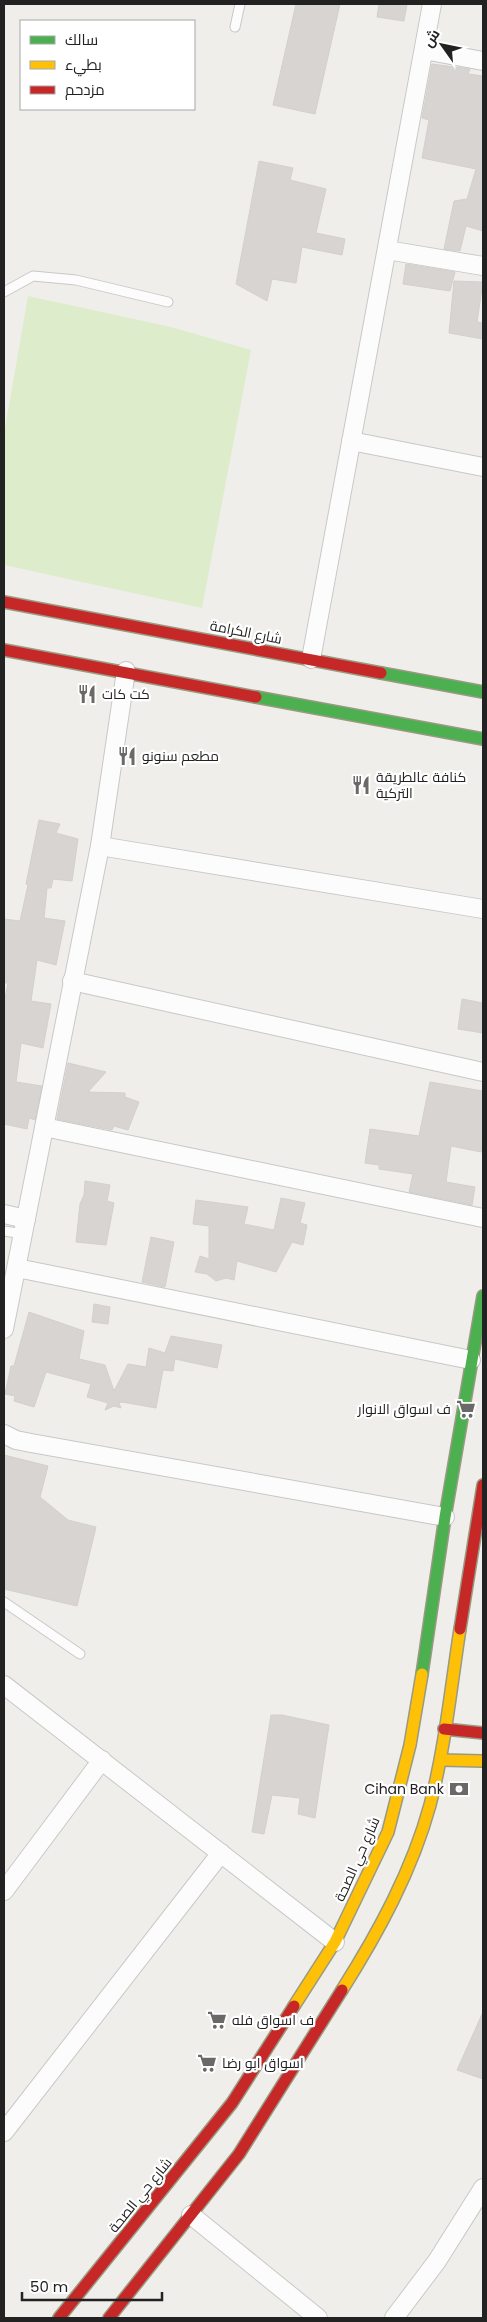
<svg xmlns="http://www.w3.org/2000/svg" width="487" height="2322" viewBox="0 0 487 2322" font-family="Poppins,Cairo,sans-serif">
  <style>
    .grass { fill: #ddeccb }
    .building { fill: #d7d4d2; stroke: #d3d0cc }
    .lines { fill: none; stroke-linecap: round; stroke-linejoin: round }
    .lane-casing { stroke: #c9c8c7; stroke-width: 11 }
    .street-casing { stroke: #c9c8c7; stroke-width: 20 }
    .fast-casing { stroke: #999a82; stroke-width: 14 }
    .slow-casing { stroke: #999a82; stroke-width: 14 }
    .jam-casing { stroke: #999a82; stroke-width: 14 }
    .lane { stroke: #fdfcfc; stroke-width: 9 }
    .street { stroke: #fdfcfc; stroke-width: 18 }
    .fast { stroke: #4caf50; stroke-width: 11 }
    .slow { stroke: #ffc107; stroke-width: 11 }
    .jam { stroke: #c62828; stroke-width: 11 }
    .labels { text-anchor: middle; stroke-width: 4.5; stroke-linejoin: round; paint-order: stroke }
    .street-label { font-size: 14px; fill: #222; stroke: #fff }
    .poi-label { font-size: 14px; fill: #222; stroke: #fff; text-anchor: start }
  </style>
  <rect width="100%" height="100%" fill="#f0eeeb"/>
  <!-- grass -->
  <path class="grass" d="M 28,296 L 171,327 L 251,350 L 202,608 L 4,565 L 4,434 Z"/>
  <!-- building -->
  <g class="building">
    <path d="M 296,4 L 340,4 L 315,114 L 273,105 Z"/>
    <path d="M 379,4 L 407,4 L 404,21 L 377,17 Z"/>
    <path d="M 432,64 L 470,69 L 468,74 L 483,76 L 483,231 L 466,226 L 460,251 L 444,249 L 454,201 L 467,199 L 476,169 L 422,158 L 429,120 L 422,118 Z"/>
    <path d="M 259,161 L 293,168 L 290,180 L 326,189 L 316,233 L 345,239 L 342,255 L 302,247 L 296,283 L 272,279 L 267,301 L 236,284 Z"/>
    <path d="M 406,264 L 455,272 L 450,291 L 403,284 Z"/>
    <path d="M 454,281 L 483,282 L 477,322 L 483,323 L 483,339 L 449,333 Z"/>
    <path d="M 39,820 L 60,824 L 56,833 L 78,839 L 72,881 L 53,879 L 51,888 L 47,888 L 44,918 L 65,921 L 56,965 L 37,960 L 31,1001 L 51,1004 L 43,1048 L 21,1043 L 16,1082 L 42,1086 L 35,1120 L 29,1118 L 27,1129 L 4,1124 L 4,1003 L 8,983 L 4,983 L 4,919 L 20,921 L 28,885 L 26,884 Z"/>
    <path d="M 462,999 L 483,1003 L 483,1033 L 458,1029 Z"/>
    <path d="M 68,1063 L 106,1072 L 88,1092 L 125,1093 L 125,1097 L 139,1102 L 128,1130 L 114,1126 L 112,1130 L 57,1119 Z"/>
    <path d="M 430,1082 L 483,1091 L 483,1137 L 481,1152 L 451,1146 L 446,1182 L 475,1187 L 472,1205 L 409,1192 L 413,1174 L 379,1169 L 379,1165 L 365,1163 L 370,1129 L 419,1136 Z"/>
    <path d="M 85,1181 L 110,1185 L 107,1201 L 114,1203 L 106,1245 L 76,1242 L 80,1204 L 84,1195 Z"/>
    <path d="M 281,1198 L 305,1203 L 300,1223 L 307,1225 L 303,1245 L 292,1242 L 276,1272 L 237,1261 L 234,1280 L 226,1278 L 216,1281 L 207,1274 L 195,1272 L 200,1256 L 209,1259 L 209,1226 L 193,1224 L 196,1200 L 248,1207 L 244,1224 L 274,1230 Z"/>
    <path d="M 151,1237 L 174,1242 L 165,1287 L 142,1282 Z"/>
    <path d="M 94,1304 L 110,1307 L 108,1324 L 92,1322 Z"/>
    <path d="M 29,1312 L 84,1331 L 79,1359 L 105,1365 L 114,1391 L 128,1364 L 146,1367 L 149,1348 L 165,1353 L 171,1336 L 222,1345 L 217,1368 L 175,1359 L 173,1371 L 163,1370 L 156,1408 L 122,1402 L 119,1403 L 121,1408 L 114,1406 L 105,1410 L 108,1403 L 87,1397 L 91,1384 L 46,1372 L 34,1407 L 14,1401 L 15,1396 L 5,1394 L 11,1366 L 14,1366 Z"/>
    <path d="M 4,1455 L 48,1466 L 40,1497 L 68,1520 L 96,1527 L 77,1606 L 4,1589 Z"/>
    <path d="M 271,1715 L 282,1715 L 329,1725 L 315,1818 L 298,1814 L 300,1798 L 272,1795 L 264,1834 L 252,1832 Z"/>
    <path d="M 483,2012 L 483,2079 L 457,2070 Z"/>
  </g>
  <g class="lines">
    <!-- lane casing -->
    <g class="lane-casing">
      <g id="lane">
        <path d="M 235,27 L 240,4"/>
        <path d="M 4,292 L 33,276 L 76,280 L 168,302"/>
        <path d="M 4,1231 L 24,1234"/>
        <path d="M 4,1602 L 80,1654"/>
      </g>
    </g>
    <!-- street casing -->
    <g class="street-casing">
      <g id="street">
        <path d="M 424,50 L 483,61"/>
        <path d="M 387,250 L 483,266"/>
        <path d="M 351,441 L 483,467"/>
        <path d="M 311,659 L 432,4"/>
        <path d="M 100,846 L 483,909"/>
        <path d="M 72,981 L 483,1072"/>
        <path d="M 44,1127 L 483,1218"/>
        <path d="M 4,1214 L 26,1219"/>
        <path d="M 17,1268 L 471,1360"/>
        <path d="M 4,1329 L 100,846 L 126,671"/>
        <path d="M 4,1434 L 16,1440 L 31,1443 L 445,1517"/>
        <path d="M 4,1685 L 335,1942"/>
        <path d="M 4,1891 L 102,1760"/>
        <path d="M 4,2132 L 221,1853"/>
        <path d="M 191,2215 L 318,2318"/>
        <path d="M 394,2318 L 437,2261 L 483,2188"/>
      </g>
    </g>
    <!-- fast casing -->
    <g class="fast-casing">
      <g id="fast">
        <path d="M 381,673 L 483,692"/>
        <path d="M 256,697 L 483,739"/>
        <path d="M 422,1674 L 445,1517 L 483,1296"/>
      </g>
    </g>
    <!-- slow casing -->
    <g class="slow-casing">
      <g id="slow">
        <path d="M 441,1760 L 483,1761"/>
        <path d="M 342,1990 C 378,1933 412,1871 430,1805 C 445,1748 451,1687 460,1629"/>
        <path d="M 294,2006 L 335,1942 L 388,1832 L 410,1745 L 422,1674"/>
      </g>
    </g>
    <!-- jam casing -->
    <g class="jam-casing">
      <g id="jam">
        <path d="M 4,602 L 381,673"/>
        <path d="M 4,650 L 256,697"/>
        <path d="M 460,1629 L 483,1485"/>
        <path d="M 444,1729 L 483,1733"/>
        <path d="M 59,2318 L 232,2103 L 294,2006"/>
        <path d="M 109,2318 L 239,2154 L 342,1990"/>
      </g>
    </g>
    <!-- lane -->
    <use href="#lane" class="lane"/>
    <!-- street -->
    <use href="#street" class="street"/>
    <!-- fast -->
    <use href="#fast" class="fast"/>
    <!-- slow -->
    <use href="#slow" class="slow"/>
    <!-- jam -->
    <use href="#jam" class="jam"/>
  </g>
  <!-- icons -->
  <defs>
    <g id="restaurant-bare" transform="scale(1.5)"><path d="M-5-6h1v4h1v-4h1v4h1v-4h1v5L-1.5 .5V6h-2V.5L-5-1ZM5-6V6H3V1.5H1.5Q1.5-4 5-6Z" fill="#6a6968" stroke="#fff" stroke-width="2.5" paint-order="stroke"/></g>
    <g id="supermarket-bare" transform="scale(1.5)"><path d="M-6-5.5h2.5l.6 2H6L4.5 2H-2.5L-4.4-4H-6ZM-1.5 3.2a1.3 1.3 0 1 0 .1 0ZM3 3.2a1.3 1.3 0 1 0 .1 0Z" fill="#6a6968" stroke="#fff" stroke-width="2.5" paint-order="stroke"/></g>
    <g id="bank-bare" transform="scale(1.5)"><path d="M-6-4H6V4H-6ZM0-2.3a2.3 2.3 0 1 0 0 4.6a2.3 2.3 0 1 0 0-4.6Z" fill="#6a6968" stroke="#fff" stroke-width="2.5" paint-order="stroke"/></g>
  </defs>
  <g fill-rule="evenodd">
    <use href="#restaurant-bare" x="87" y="694"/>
    <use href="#restaurant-bare" x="127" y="756"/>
    <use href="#restaurant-bare" x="361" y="785"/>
    <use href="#supermarket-bare" x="466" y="1409"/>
    <use href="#bank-bare" x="459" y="1789"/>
    <use href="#supermarket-bare" x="217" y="2020"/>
    <use href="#supermarket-bare" x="207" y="2063"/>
  </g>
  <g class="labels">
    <!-- street labels -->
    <g class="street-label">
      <text transform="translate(246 632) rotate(11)" y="5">شارع الكرامة</text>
      <text transform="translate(357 1859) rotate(-66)" y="5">شارع حي الصحة</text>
      <text transform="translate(140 2195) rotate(-51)" y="5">شارع حي الصحة</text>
    </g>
    <!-- poi labels -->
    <g class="poi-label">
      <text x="102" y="699">كت كات</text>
      <text x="142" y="761">مطعم سنونو</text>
      <text x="376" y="782">كنافة عالطريقة<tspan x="376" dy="16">التركية</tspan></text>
      <text x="451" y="1414" text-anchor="end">ف اسواق الانوار</text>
      <text x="444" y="1794" text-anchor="end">Cihan Bank</text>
      <text x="232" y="2025">ف اسواق فله</text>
      <text x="222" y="2068">اسواق ابو رضا</text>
    </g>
  </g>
  <!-- border -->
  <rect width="487" height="2322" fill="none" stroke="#222222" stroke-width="10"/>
  <!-- legend -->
  <rect x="20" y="20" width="175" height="90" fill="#ffffff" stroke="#a7a7a7"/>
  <rect x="30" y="36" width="25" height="8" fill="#4caf50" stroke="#a7a7a7"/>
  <text x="65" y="45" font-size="15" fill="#222222">سالك</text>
  <rect x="30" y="61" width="25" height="8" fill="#ffc107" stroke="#a7a7a7"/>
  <text x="65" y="70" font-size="15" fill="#222222">بطيء</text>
  <rect x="30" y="86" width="25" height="8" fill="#c62828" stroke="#a7a7a7"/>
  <text x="65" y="95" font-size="15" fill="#222222">مزدحم</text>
  <!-- north arrow -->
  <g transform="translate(442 45) rotate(303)" stroke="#ffffff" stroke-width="4" paint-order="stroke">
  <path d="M0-4L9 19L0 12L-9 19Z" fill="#222222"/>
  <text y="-8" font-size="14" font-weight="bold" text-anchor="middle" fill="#222222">ش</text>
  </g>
  <!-- scale -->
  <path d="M22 2292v8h140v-8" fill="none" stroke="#222222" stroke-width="2.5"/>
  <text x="30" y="2292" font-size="15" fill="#222222" stroke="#ffffff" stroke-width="4" paint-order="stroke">50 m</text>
</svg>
